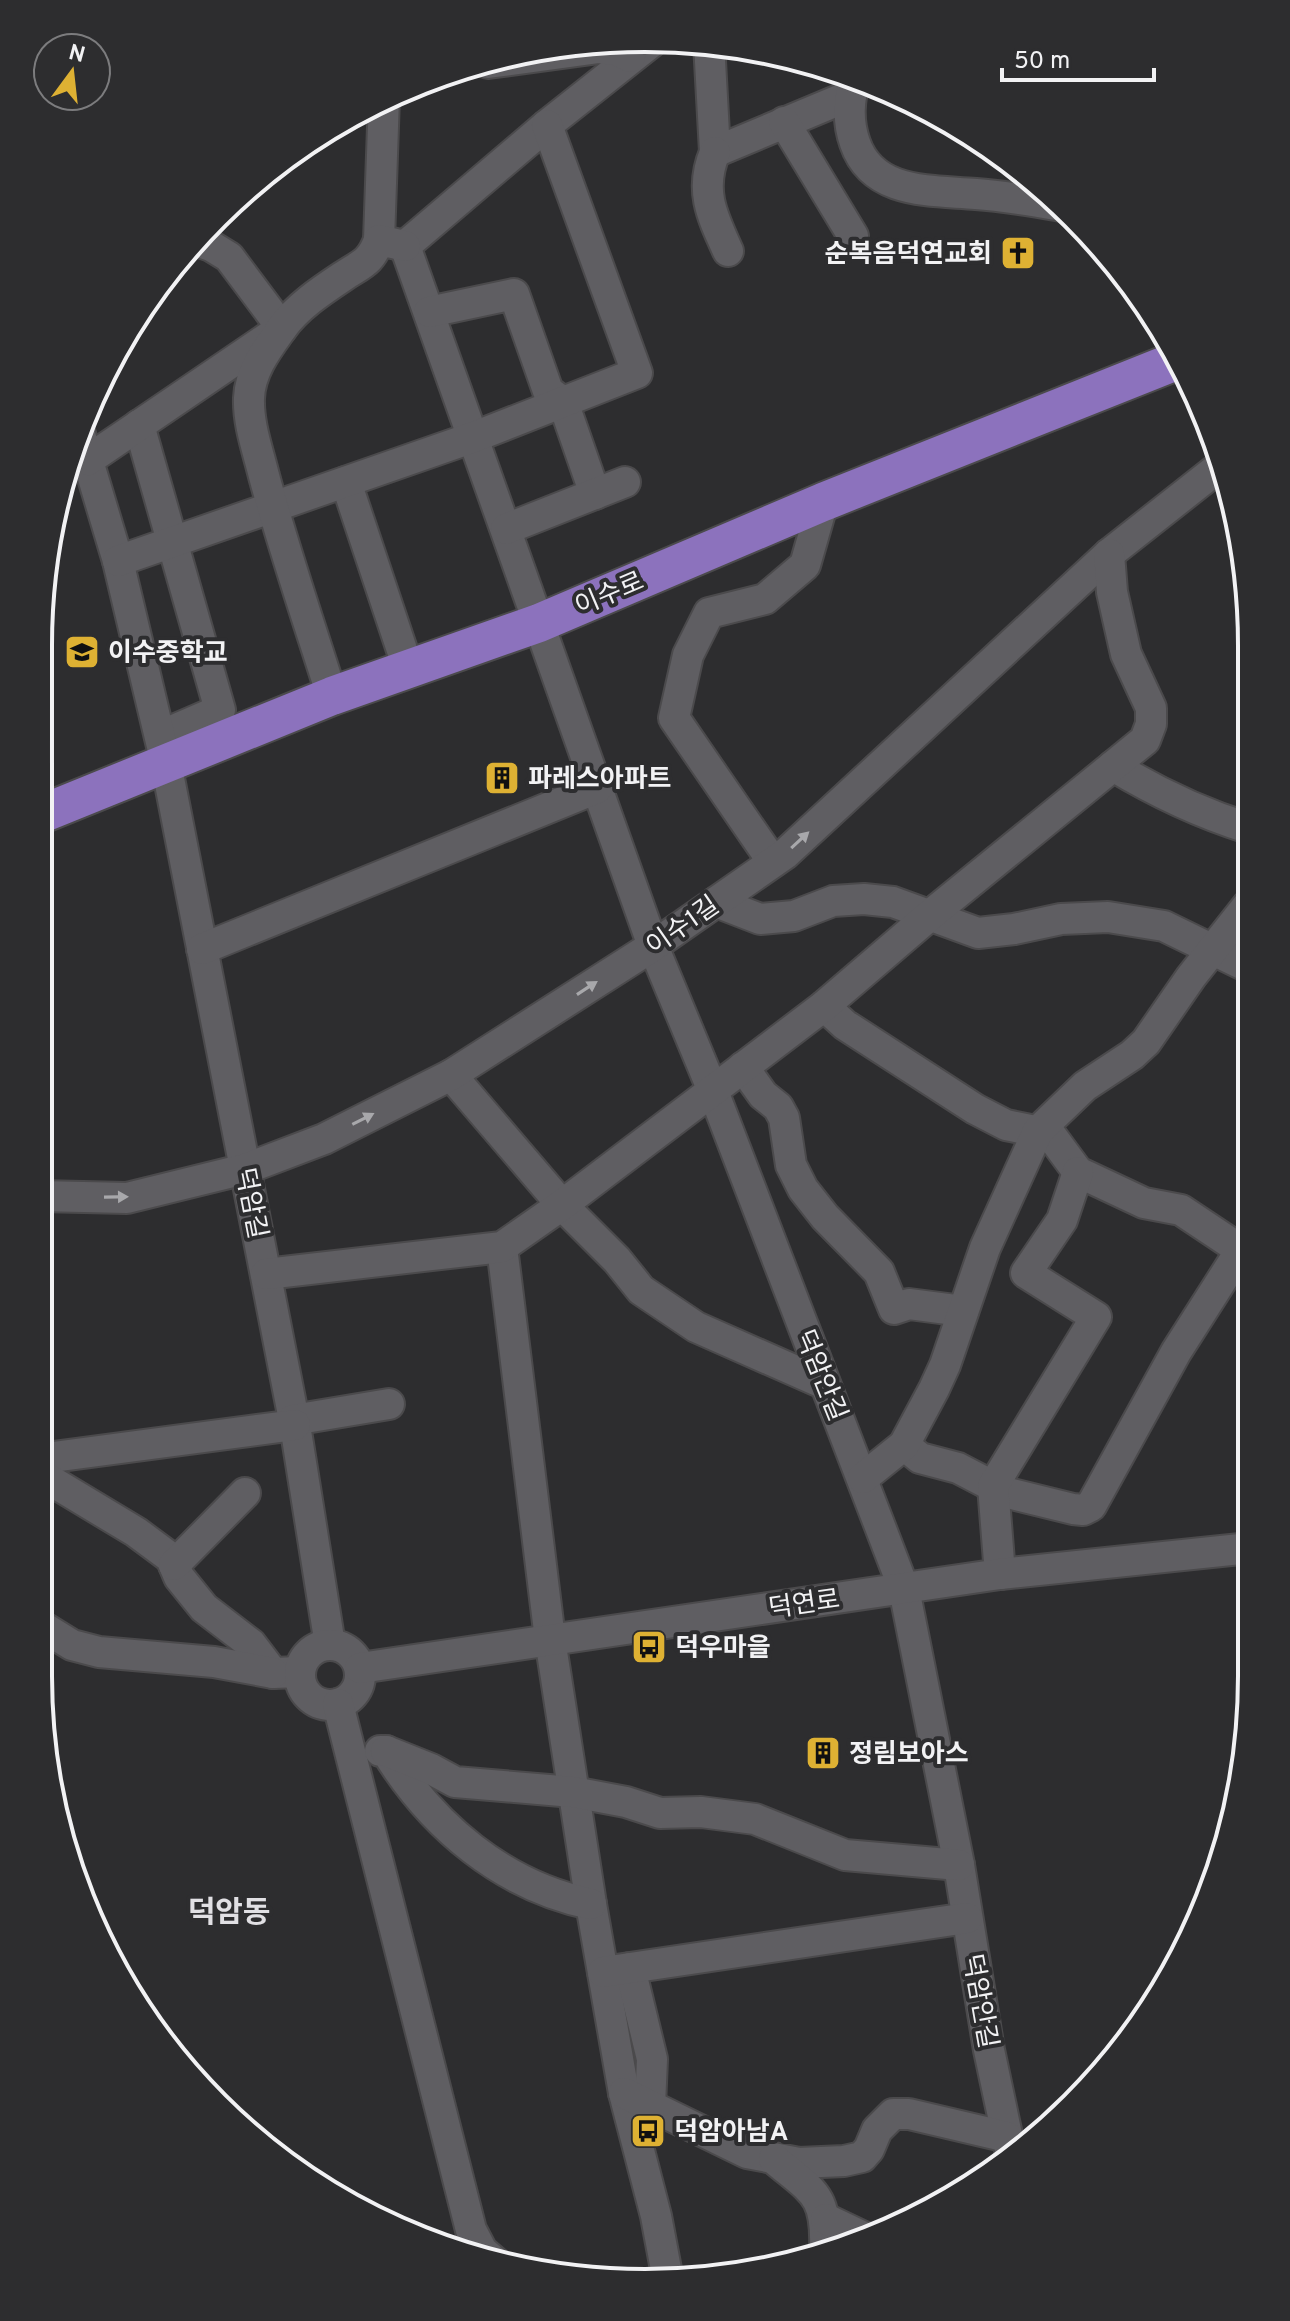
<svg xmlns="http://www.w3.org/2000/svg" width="1290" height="2321" viewBox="0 0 1290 2321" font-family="Overpass,'Noto Sans KR',sans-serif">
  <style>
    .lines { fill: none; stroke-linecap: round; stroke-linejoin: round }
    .minor-casing { stroke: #4b4a4c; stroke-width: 34 }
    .major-casing { stroke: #4b4a4c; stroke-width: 42 }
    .minor { stroke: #5f5e62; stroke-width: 30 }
    .major { stroke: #8c72bd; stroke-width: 38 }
    .oneway { fill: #a8a8ab }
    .labels { text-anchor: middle; stroke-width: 8; stroke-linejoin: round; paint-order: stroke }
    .poi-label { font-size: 26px; font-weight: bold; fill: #f2f2f4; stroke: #2d2d2f; text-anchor: start }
    .street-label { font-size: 26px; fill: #f2f2f4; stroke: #2d2d2f }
    .quarter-label { font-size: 30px; font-weight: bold; fill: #e1e0e4; stroke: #2d2d2f }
    .rim { fill: none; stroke: #f2f2f4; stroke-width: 4 }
  </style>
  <rect width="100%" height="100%" fill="#2d2d2f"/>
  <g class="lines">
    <!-- minor casing -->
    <g class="minor-casing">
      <g id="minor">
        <path d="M 653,41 L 547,125 L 405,246 L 653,946 L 713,1091 L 904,1589 L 959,1865 L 989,2050 L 1011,2154"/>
        <path d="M 709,43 L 715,152 L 851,95"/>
        <path d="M 487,59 L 488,63 L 599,48 L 615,50 L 630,57"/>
        <path d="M 855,77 C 849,100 847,120 855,143 C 873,195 931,190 976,194 C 1005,196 1033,201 1062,206"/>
        <path d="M 784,122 L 853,236"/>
        <path d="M 715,152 C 699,190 712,216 728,251"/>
        <path d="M 379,240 L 384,98"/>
        <path d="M 429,312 L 514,294 L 548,391 L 563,402 L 595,494"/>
        <path d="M 139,425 L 220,710 L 160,736"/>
        <path d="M 79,431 L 118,561 L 166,763 L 295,1425 L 330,1645"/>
        <path d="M 72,453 L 88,460 L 282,328 L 229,257 L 211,246 L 194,240"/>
        <path d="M 346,482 L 408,668"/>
        <path d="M 506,529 L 625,482"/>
        <path d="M 118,561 L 474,437 L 637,373 L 547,125"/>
        <path d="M 332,696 C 309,623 284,550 264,476 C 258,451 248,424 249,398 C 250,371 267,349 282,328 C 297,307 321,291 342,277 C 361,264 370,264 379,240 L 405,246"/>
        <path d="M 1113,766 C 1156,792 1200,813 1248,828"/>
        <path d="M 773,862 L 674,718 L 688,655 L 709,613 L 765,599 L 805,565 L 823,502"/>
        <path d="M 716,902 L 760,919 L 794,916 L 833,901 L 864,899 L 893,902 L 978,933 L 1014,929 L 1061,919 L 1108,917 L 1164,926 L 1248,967"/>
        <path d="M 202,949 L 597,788"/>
        <path d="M 824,1006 L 845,1025 L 975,1109 L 1006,1125 L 1050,1134 L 1078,1172 L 1144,1203 L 1181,1210 L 1241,1250 L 1176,1352 L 1091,1506 L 1083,1510 L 1073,1509 L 1004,1492 L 958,1468 L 920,1458 L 904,1445"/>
        <path d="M 743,1067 L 763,1095 L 778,1107 L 784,1118 L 791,1165 L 803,1189 L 825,1217 L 879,1272 L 894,1309 L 909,1304 L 963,1311"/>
        <path d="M 451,1075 L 562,1205 L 617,1260 L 641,1290 L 696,1327 L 825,1384"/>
        <path d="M 39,1196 L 127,1198 L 245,1169 L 324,1139 L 451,1075 L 653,946 L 785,854 L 1109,554 L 1223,464"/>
        <path d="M 502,1247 L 550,1639 L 591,1904 L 624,2093 L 656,2216 L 668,2280"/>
        <path d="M 266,1274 L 502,1247 L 562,1205 L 824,1006 L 929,916 L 1145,740 L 1151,724 L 1151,708 L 1126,654 L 1112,592 L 1109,554"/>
        <path d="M 293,1420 L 389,1404"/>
        <path d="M 38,1459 L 295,1425"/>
        <path d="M 38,1473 L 136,1532 L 171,1558 L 179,1577 L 204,1608 L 251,1644 L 273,1673 L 300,1672"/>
        <path d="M 863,1478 L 904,1445 L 934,1389 L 945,1365 L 985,1248 L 1038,1131 L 1085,1086 L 1132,1055 L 1146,1042 L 1191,977 L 1248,905"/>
        <path d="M 174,1565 L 245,1493"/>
        <path d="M 1000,1574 L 993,1486 L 1096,1317 L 1026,1273 L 1062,1220 L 1078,1172"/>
        <path d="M 38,1624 L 72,1645 L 99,1652 L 214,1662 L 273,1673"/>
        <circle cx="330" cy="1675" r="30"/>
        <path d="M 360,1668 L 1000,1574 L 1250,1548"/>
        <path d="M 338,1704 L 471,2230 L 482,2251 L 496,2263"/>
        <path d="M 380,1751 L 386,1751 C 432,1826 503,1886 591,1904"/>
        <path d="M 386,1751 L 431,1769 L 455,1782 L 573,1792 L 626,1802 L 660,1813 L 701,1812 L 755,1819 L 845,1855 L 959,1865"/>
        <path d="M 630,1968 L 652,2059 L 650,2106"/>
        <path d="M 603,1972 L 967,1918"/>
        <path d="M 624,2093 L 747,2153 L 799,2163 L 844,2161 L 862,2157 L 869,2149 L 877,2130 L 893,2114 L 909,2114 L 1007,2137"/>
        <path d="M 774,2159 C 813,2192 827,2194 825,2249"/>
        <path d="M 826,2219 L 868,2239"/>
      </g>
    </g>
    <!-- major casing -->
    <g class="major-casing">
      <path id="major" d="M 39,815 L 332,696 L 539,623 L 823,502 L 1176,361"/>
    </g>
    <!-- minor -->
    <use href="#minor" class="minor"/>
    <!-- major -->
    <use href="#major" class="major"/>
  </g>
  <!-- one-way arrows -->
  <defs><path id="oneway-solid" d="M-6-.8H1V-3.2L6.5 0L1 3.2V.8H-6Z" transform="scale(2)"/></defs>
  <g class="oneway">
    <use href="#oneway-solid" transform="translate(800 840) rotate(-43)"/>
    <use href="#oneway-solid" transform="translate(587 988) rotate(-33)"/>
    <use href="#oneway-solid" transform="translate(363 1119) rotate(-27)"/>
    <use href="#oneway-solid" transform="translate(116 1197) rotate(-1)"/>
  </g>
  <!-- icons -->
  <defs>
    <g id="church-square" transform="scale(1.8)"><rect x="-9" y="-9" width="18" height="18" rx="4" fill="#deb133" stroke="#2d2d2f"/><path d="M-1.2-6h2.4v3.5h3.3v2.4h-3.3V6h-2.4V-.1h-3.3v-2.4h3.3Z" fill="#111"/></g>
    <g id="school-square" transform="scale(1.8)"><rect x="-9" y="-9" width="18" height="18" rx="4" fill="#deb133" stroke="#2d2d2f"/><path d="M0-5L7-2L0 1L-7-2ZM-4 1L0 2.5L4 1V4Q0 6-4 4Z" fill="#111"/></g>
    <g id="building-square" transform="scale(1.8)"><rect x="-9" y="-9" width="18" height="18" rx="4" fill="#deb133" stroke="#2d2d2f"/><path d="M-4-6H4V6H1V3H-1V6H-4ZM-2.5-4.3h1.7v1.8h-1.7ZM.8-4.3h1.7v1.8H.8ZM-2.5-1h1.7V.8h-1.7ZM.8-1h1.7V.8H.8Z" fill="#111"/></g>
    <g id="bus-square" transform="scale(1.8)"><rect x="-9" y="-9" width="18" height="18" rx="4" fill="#deb133" stroke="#2d2d2f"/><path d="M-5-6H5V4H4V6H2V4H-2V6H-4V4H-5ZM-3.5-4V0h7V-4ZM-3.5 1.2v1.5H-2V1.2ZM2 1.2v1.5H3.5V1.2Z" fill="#111"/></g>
  </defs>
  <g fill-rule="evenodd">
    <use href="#church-square" x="1018" y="253"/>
    <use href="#school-square" x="82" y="652"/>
    <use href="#building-square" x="502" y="778"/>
    <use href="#bus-square" x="649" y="1647"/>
    <use href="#building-square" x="823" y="1753"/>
    <use href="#bus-square" x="648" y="2131"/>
  </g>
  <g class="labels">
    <!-- poi labels -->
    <g class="poi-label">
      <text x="992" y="262" text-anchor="end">순복음덕연교회</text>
      <text x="108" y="661">이수중학교</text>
      <text x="528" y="787">파레스아파트</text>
      <text x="675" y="1656">덕우마을</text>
      <text x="849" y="1762">정림보아스</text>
      <text x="674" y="2140">덕암아남A</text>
    </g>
    <!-- street labels -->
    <g class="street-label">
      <text transform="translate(609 593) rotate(-23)" y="9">이수로</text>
      <text transform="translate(682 925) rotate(-35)" y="9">이수1길</text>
      <text transform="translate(252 1203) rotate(79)" y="9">덕암길</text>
      <text transform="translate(822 1375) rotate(68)" y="9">덕암안길</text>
      <text transform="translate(804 1603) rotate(-8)" y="9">덕연로</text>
      <text transform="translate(981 2001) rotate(80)" y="9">덕암안길</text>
    </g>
    <!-- quarter labels -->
    <g class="quarter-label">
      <text x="229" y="1922">덕암동</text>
    </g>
  </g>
  <!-- crop -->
  <path d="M0 0H1290V2321H0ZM645 52H645A593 593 0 0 1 1238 645V1676A593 593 0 0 1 645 2269H645A593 593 0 0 1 52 1676V645A593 593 0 0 1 645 52Z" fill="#2d2d2f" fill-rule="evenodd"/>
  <path class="rim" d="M645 52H645A593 593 0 0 1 1238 645V1676A593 593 0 0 1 645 2269H645A593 593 0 0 1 52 1676V645A593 593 0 0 1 645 52Z"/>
  <!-- north arrow -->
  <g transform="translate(72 72) rotate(15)"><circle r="38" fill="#2d2d2f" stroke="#7c7c7e" stroke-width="2"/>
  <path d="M0-6L14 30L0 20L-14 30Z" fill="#deb133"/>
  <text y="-12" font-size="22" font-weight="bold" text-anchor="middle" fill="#f2f2f4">N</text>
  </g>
  <!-- scale -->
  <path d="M1002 68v12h152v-12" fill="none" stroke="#f2f2f4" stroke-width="4"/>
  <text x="1014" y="68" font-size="24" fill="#f2f2f4" stroke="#2d2d2f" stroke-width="6" paint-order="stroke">50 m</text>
</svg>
